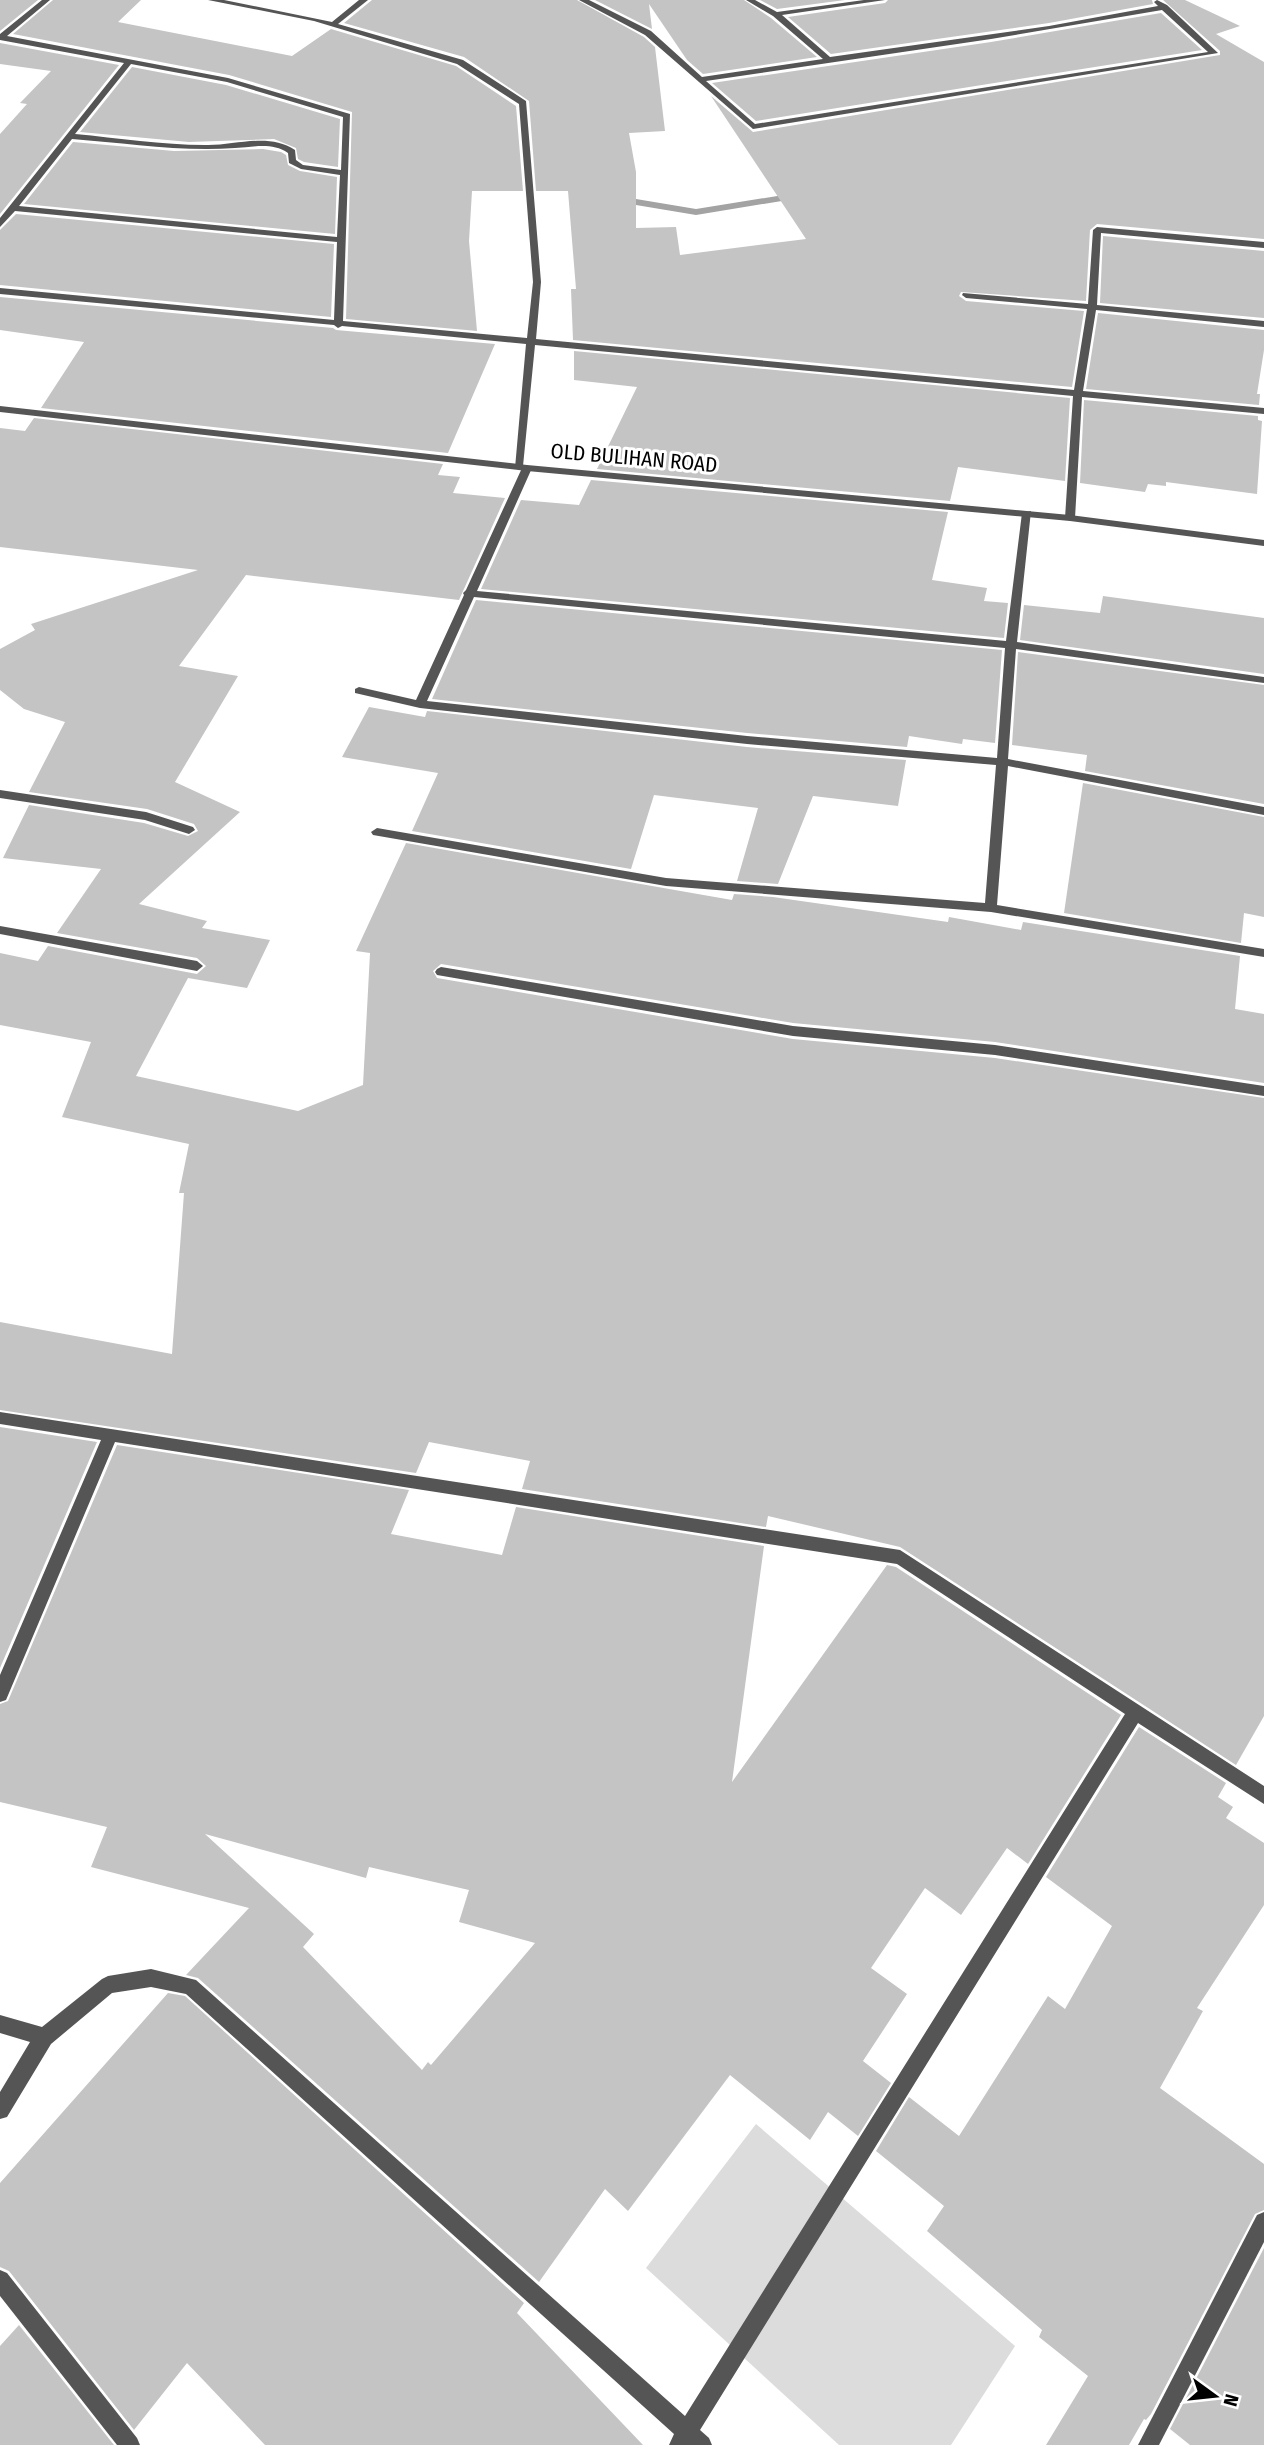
<svg xmlns="http://www.w3.org/2000/svg" width="1264" height="2445" viewBox="0 0 1264 2445" font-family="'Fira Sans Condensed',sans-serif">
  <style>
    .green { fill: #dcdcdc }
    .lines { fill: none; stroke-linecap: round; stroke-linejoin: round }
    .stream { fill: #a3a3a3; fill-rule: evenodd }
    .building { fill: #c4c4c4; fill-rule: evenodd }
    .minor { fill: #555; fill-rule: evenodd }
    .tertiary { fill: #555; fill-rule: evenodd }
    .labels { text-anchor: middle; stroke-width: 6; stroke-linejoin: round; paint-order: stroke }
    .far-street-label { font-size: 21px; fill: #000; stroke: #fff }
  </style>
  <rect width="100%" height="100%" fill="#fff"/>
  <!-- green -->
  <path class="green" d="M 756,2124 L 1015,2346 L 951,2445 L 839,2445 L 646,2268 Z"/>
  <g class="lines">
    <!-- stream -->
    <path class="stream" d="M 802,192 L 807,195 L 806,197 L 696,215 L 612,201 L 607,198 L 612,195 L 696,209 Z"/>
  </g>
  <!-- building -->
  <g class="building">
    <path d="M 0,0 L 38,0 L 0,31 Z"/>
    <path d="M 53,0 L 141,0 L 118,22 L 292,56 L 331,29 L 456,66 L 516,106 L 523,191 L 472,191 L 469,241 L 477,331 L 346,319 L 352,112 L 229,75 L 13,34 Z"/>
    <path d="M 372,0 L 577,0 L 644,37 L 655,47 L 665,131 L 629,133 L 636,172 L 636,228 L 676,227 L 680,255 L 806,239 L 711,96 L 753,132 L 1220,55 L 1220,51 L 1163,0 L 1185,0 L 1240,26 L 1216,34 L 1264,62 L 1264,239 L 1097,224 L 1090,230 L 1086,301 L 961,292 L 959,296 L 966,301 L 1084,311 L 1072,387 L 573,340 L 571,289 L 576,289 L 568,191 L 536,191 L 529,101 L 464,57 L 344,23 Z"/>
    <path d="M 595,0 L 744,0 L 771,18 L 817,57 L 703,74 L 687,60 L 649,4 L 652,29 Z"/>
    <path d="M 760,0 L 845,0 L 777,9 Z"/>
    <path d="M 888,0 L 1152,0 L 1153,4 L 1049,23 L 831,54 L 788,17 L 885,3 Z"/>
    <path d="M 1161,13 L 1202,50 L 756,121 L 712,83 L 991,42 Z"/>
    <path d="M 0,43 L 119,65 L 0,214 L 0,134 L 27,104 L 20,103 L 51,71 L 0,64 Z"/>
    <path d="M 132,67 L 226,85 L 340,119 L 338,167 L 304,162 L 298,159 L 296,148 L 274,139 L 189,142 L 80,132 Z"/>
    <path d="M 73,142 L 174,151 L 263,149 L 281,152 L 286,155 L 288,165 L 300,171 L 337,177 L 335,234 L 24,204 Z"/>
    <path d="M 16,214 L 334,244 L 331,317 L 0,285 L 0,230 Z"/>
    <path d="M 1103,236 L 1264,251 L 1264,318 L 1100,303 Z"/>
    <path d="M 0,297 L 333,328 L 336,330 L 495,344 L 448,453 L 41,408 L 84,342 L 0,330 Z"/>
    <path d="M 1098,313 L 1264,330 L 1264,350 L 1257,394 L 1260,394 L 1259,405 L 1086,389 Z"/>
    <path d="M 574,351 L 1070,398 L 1065,481 L 958,467 L 950,501 L 597,469 L 637,387 L 574,380 Z"/>
    <path d="M 1084,400 L 1258,416 L 1258,420 L 1262,421 L 1257,494 L 1166,482 L 1166,486 L 1148,484 L 1145,492 L 1080,483 Z"/>
    <path d="M 34,418 L 443,464 L 438,475 L 460,477 L 453,493 L 505,498 L 459,600 L 246,575 L 179,666 L 238,676 L 175,782 L 240,812 L 139,904 L 207,921 L 202,928 L 270,940 L 247,988 L 188,978 L 136,1076 L 298,1111 L 363,1085 L 370,953 L 356,951 L 406,843 L 732,900 L 734,894 L 773,897 L 948,922 L 949,917 L 1021,930 L 1023,922 L 1240,956 L 1235,1009 L 1264,1014 L 1264,1083 L 995,1042 L 793,1023 L 441,964 L 433,971 L 437,978 L 793,1039 L 995,1058 L 1264,1098 L 1264,1716 L 1236,1765 L 900,1547 L 768,1516 L 766,1527 L 522,1489 L 530,1461 L 429,1442 L 416,1473 L 0,1410 L 0,1322 L 172,1354 L 184,1193 L 179,1193 L 189,1144 L 62,1117 L 91,1042 L 0,1025 L 0,953 L 38,961 L 48,946 L 197,974 L 206,966 L 197,958 L 57,933 L 101,869 L 3,858 L 29,805 L 144,823 L 188,836 L 198,831 L 194,824 L 147,809 L 29,792 L 65,722 L 24,709 L 0,690 L 0,649 L 35,630 L 31,624 L 198,570 L 0,547 L 0,428 L 25,431 Z"/>
    <path d="M 591,480 L 948,512 L 932,580 L 987,588 L 984,601 L 1008,603 L 1004,638 L 481,589 L 521,500 L 579,505 Z"/>
    <path d="M 1103,596 L 1264,618 L 1264,674 L 1020,640 L 1024,605 L 1100,613 Z"/>
    <path d="M 476,600 L 1002,650 L 995,743 L 963,739 L 962,744 L 909,736 L 907,747 L 747,733 L 432,699 Z"/>
    <path d="M 1018,652 L 1264,685 L 1264,804 L 1085,771 L 1087,755 L 1012,745 Z"/>
    <path d="M 369,707 L 425,717 L 427,711 L 747,747 L 906,760 L 898,806 L 813,796 L 778,884 L 737,881 L 758,808 L 654,795 L 631,869 L 412,831 L 438,773 L 342,757 Z"/>
    <path d="M 1083,783 L 1264,817 L 1264,917 L 1244,913 L 1241,943 L 1064,913 Z"/>
    <path d="M 0,1427 L 97,1442 L 0,1668 Z"/>
    <path d="M 117,1445 L 409,1490 L 391,1534 L 502,1555 L 516,1507 L 764,1546 L 732,1782 L 887,1565 L 896,1567 L 1121,1715 L 1028,1864 L 1007,1848 L 961,1915 L 925,1888 L 871,1968 L 907,1994 L 863,2061 L 891,2083 L 858,2136 L 828,2112 L 810,2140 L 730,2075 L 628,2211 L 605,2189 L 539,2282 L 198,1978 L 186,1975 L 249,1908 L 91,1867 L 107,1827 L 0,1802 L 0,1704 L 8,1701 ZM 205,1834 L 366,1878 L 369,1867 L 469,1890 L 459,1922 L 535,1943 L 431,2065 L 428,2062 L 422,2070 L 303,1947 L 314,1934 Z"/>
    <path d="M 1139,1727 L 1226,1783 L 1218,1797 L 1233,1807 L 1226,1818 L 1264,1843 L 1264,1905 L 1197,2008 L 1203,2011 L 1160,2088 L 1264,2164 L 1264,2210 L 1255,2214 L 1151,2414 L 1146,2420 L 1144,2419 L 1129,2445 L 1046,2445 L 1088,2376 L 1039,2337 L 1042,2330 L 927,2231 L 944,2206 L 876,2151 L 909,2097 L 959,2136 L 1048,1996 L 1065,2009 L 1112,1926 L 1046,1877 Z"/>
    <path d="M 168,1993 L 185,1996 L 524,2303 L 517,2313 L 643,2445 L 265,2445 L 187,2363 L 134,2430 L 9,2271 L 0,2267 L 0,2183 Z"/>
    <path d="M 1264,2248 L 1264,2445 L 1190,2445 L 1170,2429 Z"/>
    <path d="M 19,2325 L 114,2445 L 0,2445 L 0,2346 Z"/>
  </g>
  <g class="lines">
    <!-- minor -->
    <g class="minor">
      <path d="M 42,0 L 50,0 L 7,36 L 228,78 L 350,114 L 343,321 L 527,338 L 533,282 L 519,104 L 457,64 L 314,21 L 208,0 L 224,0 L 332,22 L 359,0 L 368,0 L 338,24 L 463,60 L 526,101 L 541,282 L 536,339 L 1074,390 L 1087,309 L 966,298 L 962,295 L 963,293 L 1088,304 L 1093,230 L 1097,227 L 1264,242 L 1264,248 L 1101,233 L 1097,305 L 1264,321 L 1264,327 L 1096,310 L 1083,391 L 1264,408 L 1264,414 L 1082,397 L 1075,518 L 1070,521 L 1065,518 L 1073,396 L 535,345 L 523,466 L 515,468 L 526,344 L 342,326 L 338,328 L 334,325 L 0,294 L 0,288 L 334,320 L 337,242 L 15,211 L 0,227 L 0,218 L 124,63 L 0,40 L 0,34 ZM 131,64 L 227,82 L 343,117 L 341,170 L 303,165 L 296,160 L 295,150 C 268,132 235,146 205,145 C 162,145 118,138 75,134 ZM 72,139 C 126,143 181,152 235,148 C 254,147 272,142 288,153 L 289,163 L 301,169 L 340,175 L 337,237 L 19,206 Z"/>
      <path d="M 579,0 L 589,0 L 651,31 L 702,77 L 823,59 L 773,16 L 746,0 L 755,0 L 777,12 L 864,0 L 885,0 L 782,15 L 830,57 L 1049,26 L 1158,6 L 1154,2 L 1157,0 L 1167,5 L 1218,53 L 753,129 L 645,35 ZM 1162,10 L 1208,52 L 755,124 L 706,81 L 991,39 Z"/>
      <path d="M 527,465 L 532,468 L 477,591 L 1006,641 L 1022,513 L 1031,511 L 1017,642 L 1264,677 L 1264,683 L 1016,649 L 1008,759 L 1264,807 L 1264,815 L 1008,766 L 997,905 L 1264,949 L 1264,957 L 991,912 L 666,886 L 373,835 L 371,832 L 377,828 L 666,878 L 985,903 L 996,765 L 747,744 L 420,708 L 355,693 L 355,689 L 359,687 L 416,700 L 464,595 L 463,593 L 466,590 L 522,468 ZM 474,597 L 1005,648 L 997,758 L 747,736 L 427,701 Z"/>
      <path d="M 0,790 L 146,812 L 193,827 L 195,830 L 189,834 L 145,820 L 0,798 Z"/>
      <path d="M 0,926 L 197,961 L 203,966 L 197,971 L 0,934 Z"/>
      <path d="M 441,967 L 793,1026 L 995,1045 L 1264,1086 L 1264,1096 L 995,1055 L 793,1036 L 437,975 L 435,972 L 437,969 Z"/>
      <path d="M 0,1412 L 900,1550 L 1264,1786 L 1264,1804 L 1138,1723 L 700,2430 L 709,2438 L 712,2445 L 669,2445 L 674,2434 L 186,1994 L 151,1987 L 112,1993 L 51,2044 L 7,2117 L 0,2119 L 0,2092 L 30,2042 L 0,2033 L 0,2015 L 42,2027 L 102,1979 L 108,1976 L 151,1969 L 196,1980 L 685,2416 L 1125,1714 L 897,1564 L 115,1442 L 6,1700 L 0,1702 L 0,1675 L 101,1440 L 0,1424 Z"/>
      <path d="M 1264,2212 L 1264,2242 L 1159,2445 L 1138,2445 L 1257,2215 Z"/>
      <path d="M 0,2270 L 7,2273 L 137,2438 L 140,2445 L 117,2445 L 0,2296 Z"/>
    </g>
    <!-- tertiary -->
    <path class="tertiary" d="M 0,406 L 527,465 L 1070,515 L 1264,540 L 1264,546 L 1070,521 L 527,471 L 0,412 Z"/>
  </g>
  <g class="labels">
    <!-- far-street labels -->
    <g class="far-street-label">
      <text transform="translate(634 458) rotate(5)" y="7">OLD BULIHAN ROAD</text>
    </g>
  </g>
  <!-- north arrow -->
  <g transform="translate(1215 2396) rotate(105)" stroke="#ffffff" stroke-width="5" paint-order="stroke">
  <path d="M0-5L12 26L0 18L-12 26Z" fill="#000000"/>
  <text y="-10" font-size="19" font-weight="bold" text-anchor="middle" fill="#000000">N</text>
  </g>
</svg>
